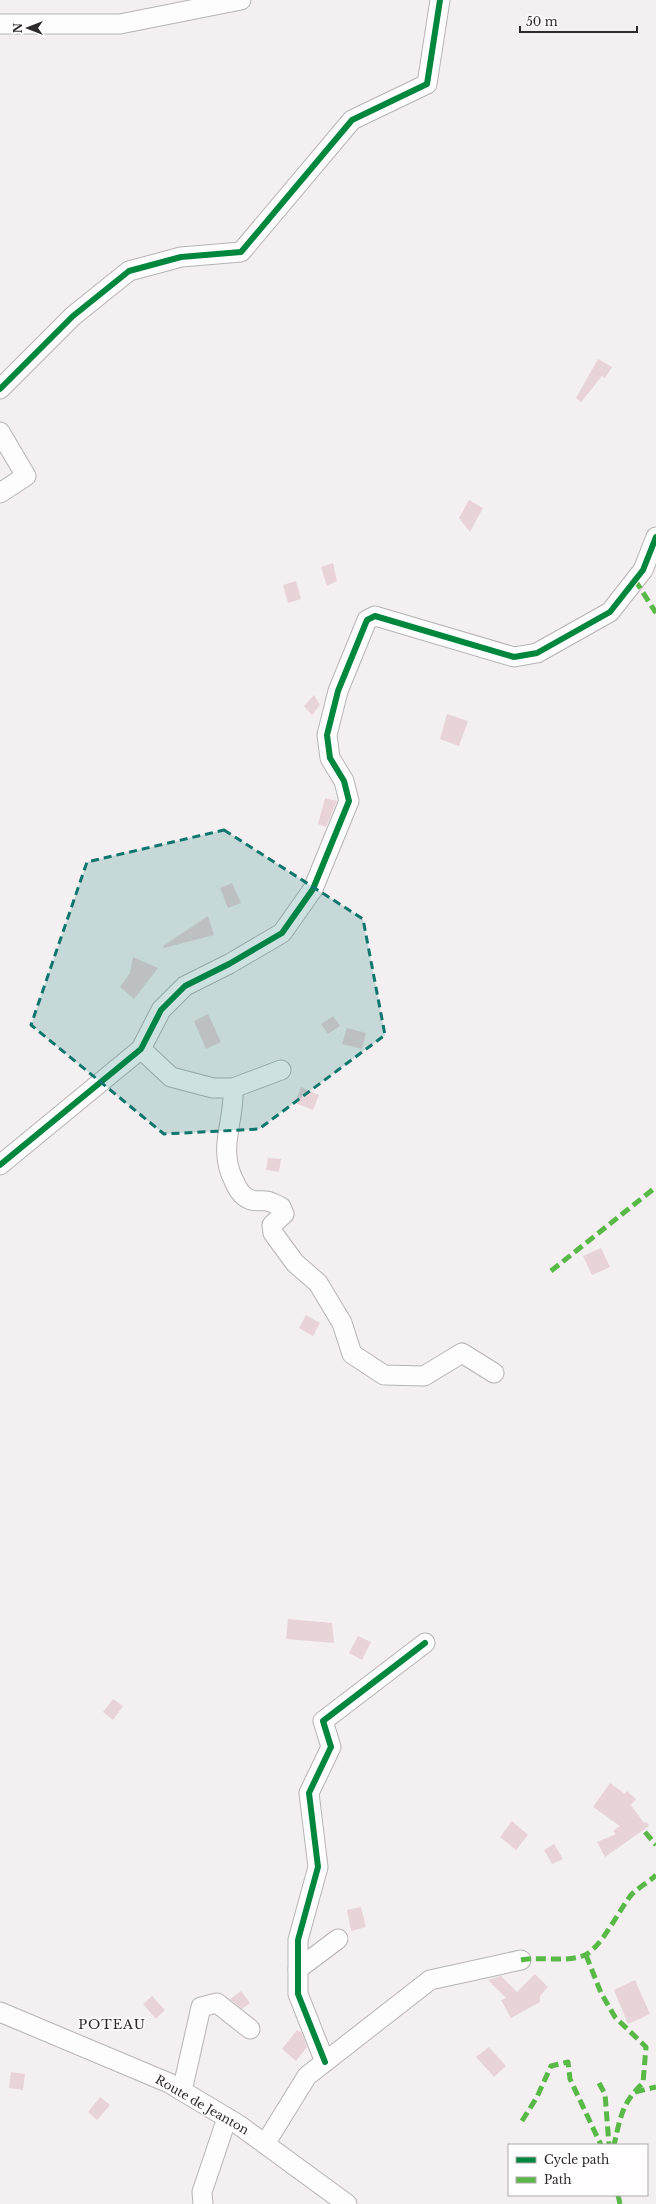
<svg xmlns="http://www.w3.org/2000/svg" width="656" height="2204" viewBox="0 0 656 2204" font-family="'Libre Baskerville',serif">
  <style>
    .building { fill: #e8d3d9 }
    .lines { fill: none; stroke-linecap: round; stroke-linejoin: round }
    .minor-casing { stroke: #b6b3b5; stroke-width: 21 }
    .minor { stroke: #fdfdfd; stroke-width: 19 }
    .quiet { stroke: #58b947; stroke-width: 5; stroke-dasharray: 10 5; stroke-linecap: butt }
    .cycleway-casing { stroke: #fffdfe; stroke-width: 8 }
    .cycleway { stroke: #00873e; stroke-width: 6 }
    .marked { fill: #0f766e; fill-opacity: 0.2; stroke: #0f766e; stroke-width: 3; stroke-dasharray: 8 5; stroke-linejoin: round }
    .labels { text-anchor: middle; stroke-width: 3; stroke-linejoin: round; paint-order: stroke }
    .street-label { font-size: 12px; fill: #2d2a2c; stroke: #fffdfe }
    .neighbourhood-label { font-size: 13px; letter-spacing: 1px; fill: #2d2a2c; stroke: #fffdfe }
  </style>
  <rect width="100%" height="100%" fill="#f4f0f2"/>
  <!-- building -->
  <g class="building">
    <path d="M 598,359 L 612,367 L 605,378 L 602,376 L 581,402 L 576,398 Z"/>
    <path d="M 469,500 L 483,508 L 470,532 L 459,518 Z"/>
    <path d="M 333,563 L 337,581 L 327,586 L 321,567 Z"/>
    <path d="M 296,581 L 301,599 L 288,603 L 283,585 Z"/>
    <path d="M 314,695 L 320,705 L 312,715 L 304,706 Z"/>
    <path d="M 447,714 L 468,721 L 459,746 L 440,739 Z"/>
    <path d="M 325,798 L 337,801 L 326,827 L 318,824 Z"/>
    <path d="M 232,883 L 241,903 L 228,908 L 220,888 Z"/>
    <path d="M 208,916 L 214,935 L 164,948 L 163,946 Z"/>
    <path d="M 133,957 L 158,968 L 134,999 L 120,987 L 130,973 Z"/>
    <path d="M 208,1014 L 221,1042 L 206,1049 L 194,1021 Z"/>
    <path d="M 333,1016 L 340,1026 L 328,1034 L 321,1024 Z"/>
    <path d="M 347,1028 L 366,1033 L 362,1049 L 342,1044 Z"/>
    <path d="M 301,1087 L 319,1095 L 313,1110 L 295,1103 Z"/>
    <path d="M 268,1158 L 281,1159 L 279,1172 L 266,1170 Z"/>
    <path d="M 601,1248 L 610,1267 L 592,1275 L 583,1256 Z"/>
    <path d="M 306,1315 L 320,1323 L 313,1336 L 299,1328 Z"/>
    <path d="M 288,1619 L 332,1623 L 334,1643 L 286,1639 Z"/>
    <path d="M 358,1636 L 371,1642 L 362,1660 L 349,1653 Z"/>
    <path d="M 113,1699 L 123,1706 L 113,1720 L 103,1712 Z"/>
    <path d="M 610,1783 L 625,1794 L 627,1791 L 636,1799 L 631,1805 L 644,1823 L 647,1822 L 649,1826 L 605,1857 L 597,1842 L 616,1834 L 613,1831 L 620,1826 L 593,1807 Z"/>
    <path d="M 512,1821 L 528,1835 L 516,1850 L 500,1837 Z"/>
    <path d="M 554,1844 L 563,1859 L 552,1864 L 544,1850 Z"/>
    <path d="M 361,1907 L 366,1927 L 351,1931 L 347,1910 Z"/>
    <path d="M 535,1974 L 548,1987 L 540,1996 L 540,2002 L 511,2018 L 501,2000 L 506,1998 L 488,1980 L 501,1976 L 517,1992 Z"/>
    <path d="M 635,1980 L 650,2014 L 628,2024 L 614,1990 Z"/>
    <path d="M 241,1991 L 250,2003 L 242,2009 L 230,1999 Z"/>
    <path d="M 152,1996 L 165,2010 L 156,2019 L 143,2004 Z"/>
    <path d="M 297,2030 L 302,2033 L 307,2047 L 296,2061 L 282,2049 Z"/>
    <path d="M 489,2047 L 506,2066 L 494,2077 L 476,2057 Z"/>
    <path d="M 11,2072 L 25,2074 L 23,2090 L 9,2088 Z"/>
    <path d="M 100,2097 L 110,2105 L 97,2120 L 88,2112 Z"/>
  </g>
  <g class="lines">
    <!-- minor casing -->
    <g class="minor-casing">
      <g id="minor">
        <path d="M 0,24 L 120,24 L 241,0"/>
        <path d="M 0,389 L 73,316 L 129,271 L 181,257 L 241,252 L 352,120 L 427,84 L 440,0"/>
        <path d="M 0,432 L 26,476 L 0,493"/>
        <path d="M 141,1049 L 171,1077 L 213,1088 L 233,1088 L 281,1070"/>
        <path d="M 233,1088 C 235,1122 217,1147 234,1181 C 237,1188 241,1196 249,1199 C 254,1202 262,1200 267,1201 C 272,1202 277,1205 281,1207 L 284,1214 L 272,1225 L 273,1233 L 295,1263 L 318,1283 L 342,1323 L 352,1354 L 384,1375 L 424,1376 L 462,1353 L 494,1373"/>
        <path d="M 0,1165 L 141,1049 L 161,1010 L 185,986 L 229,964 L 282,933 L 313,889 L 349,801 L 344,781 L 330,758 L 327,735 L 338,691 L 367,620 L 375,616 L 514,657 L 537,653 L 610,612 L 643,570 L 656,537"/>
        <path d="M 298,1969 L 338,1939"/>
        <path d="M 0,2012 L 169,2083 L 239,2125 L 347,2204"/>
        <path d="M 325,2062 L 298,1994 L 298,1940 L 318,1867 L 309,1793 L 331,1747 L 323,1721 L 425,1643"/>
        <path d="M 182,2091 L 201,2007 L 217,2003 L 250,2029"/>
        <path d="M 265,2144 L 307,2076 L 430,1980 L 521,1960"/>
        <path d="M 203,2204 L 202,2192 L 227,2118"/>
      </g>
    </g>
    <!-- minor -->
    <use href="#minor" class="minor"/>
    <!-- quiet -->
    <g class="quiet">
      <path d="M 635,580 L 656,613"/>
      <path d="M 551,1271 L 656,1187"/>
      <path d="M 645,1832 L 656,1845"/>
      <path d="M 586,1955 L 601,1993 L 615,2017 L 646,2047 L 643,2083 C 622,2102 620,2119 614,2145"/>
      <path d="M 521,1960 C 541,1956 566,1963 585,1955 C 602,1947 620,1908 632,1894 C 639,1887 649,1882 656,1875"/>
      <path d="M 599,2083 L 605,2094 L 609,2145"/>
      <path d="M 635,2092 L 656,2087"/>
      <path d="M 522,2121 L 537,2097 L 551,2066 L 568,2062 L 570,2079 L 601,2145"/>
      <path d="M 618,2195 L 620,2204"/>
    </g>
    <!-- cycleway casing -->
    <g class="cycleway-casing">
      <g id="cycleway">
        <path d="M 0,389 L 73,316 L 129,271 L 181,257 L 241,252 L 352,120 L 427,84 L 440,0"/>
        <path d="M 0,1165 L 141,1049 L 161,1010 L 185,986 L 229,964 L 282,933 L 313,889 L 349,801 L 344,781 L 330,758 L 327,735 L 338,691 L 367,620 L 375,616 L 514,657 L 537,653 L 610,612 L 643,570 L 656,537"/>
        <path d="M 325,2062 L 298,1994 L 298,1940 L 318,1867 L 309,1793 L 331,1747 L 323,1721 L 425,1643"/>
      </g>
    </g>
    <!-- cycleway -->
    <use href="#cycleway" class="cycleway"/>
  </g>
  <!-- marked area -->
  <path class="marked" d="M 224,830 L 363,919 L 385,1035 L 259,1129 L 164,1134 L 31,1025 L 87,862 Z"/>
  <g class="labels">
    <!-- street labels -->
    <g class="street-label">
      <text transform="translate(202 2105) rotate(30)" y="4">Route de Jeanton</text>
    </g>
    <!-- neighbourhood labels -->
    <g class="neighbourhood-label">
      <text x="112" y="2029">POTEAU</text>
    </g>
  </g>
  <!-- legend -->
  <rect x="508" y="2144" width="140" height="52" fill="#fffdfe" stroke="#aba9aa"/>
  <rect x="516" y="2157" width="20" height="6" fill="#00873e" stroke="#aba9aa"/>
  <text x="544" y="2164" font-size="12" fill="#2d2a2c">Cycle path</text>
  <rect x="516" y="2177" width="20" height="6" fill="#58b947" stroke="#aba9aa"/>
  <text x="544" y="2184" font-size="12" fill="#2d2a2c">Path</text>
  <!-- north arrow -->
  <g transform="translate(28 28) rotate(270)" stroke="#fffdfe" stroke-width="3" paint-order="stroke">
  <path d="M0-3L7 15L0 10L-7 15Z" fill="#2d2a2c"/>
  <text y="-6" font-size="11" font-weight="bold" text-anchor="middle" fill="#2d2a2c">N</text>
  </g>
  <!-- scale -->
  <path d="M520 26v6h117v-6" fill="none" stroke="#2d2a2c" stroke-width="2"/>
  <text x="526" y="26" font-size="12" fill="#2d2a2c" stroke="#fffdfe" stroke-width="3" paint-order="stroke">50 m</text>
</svg>
